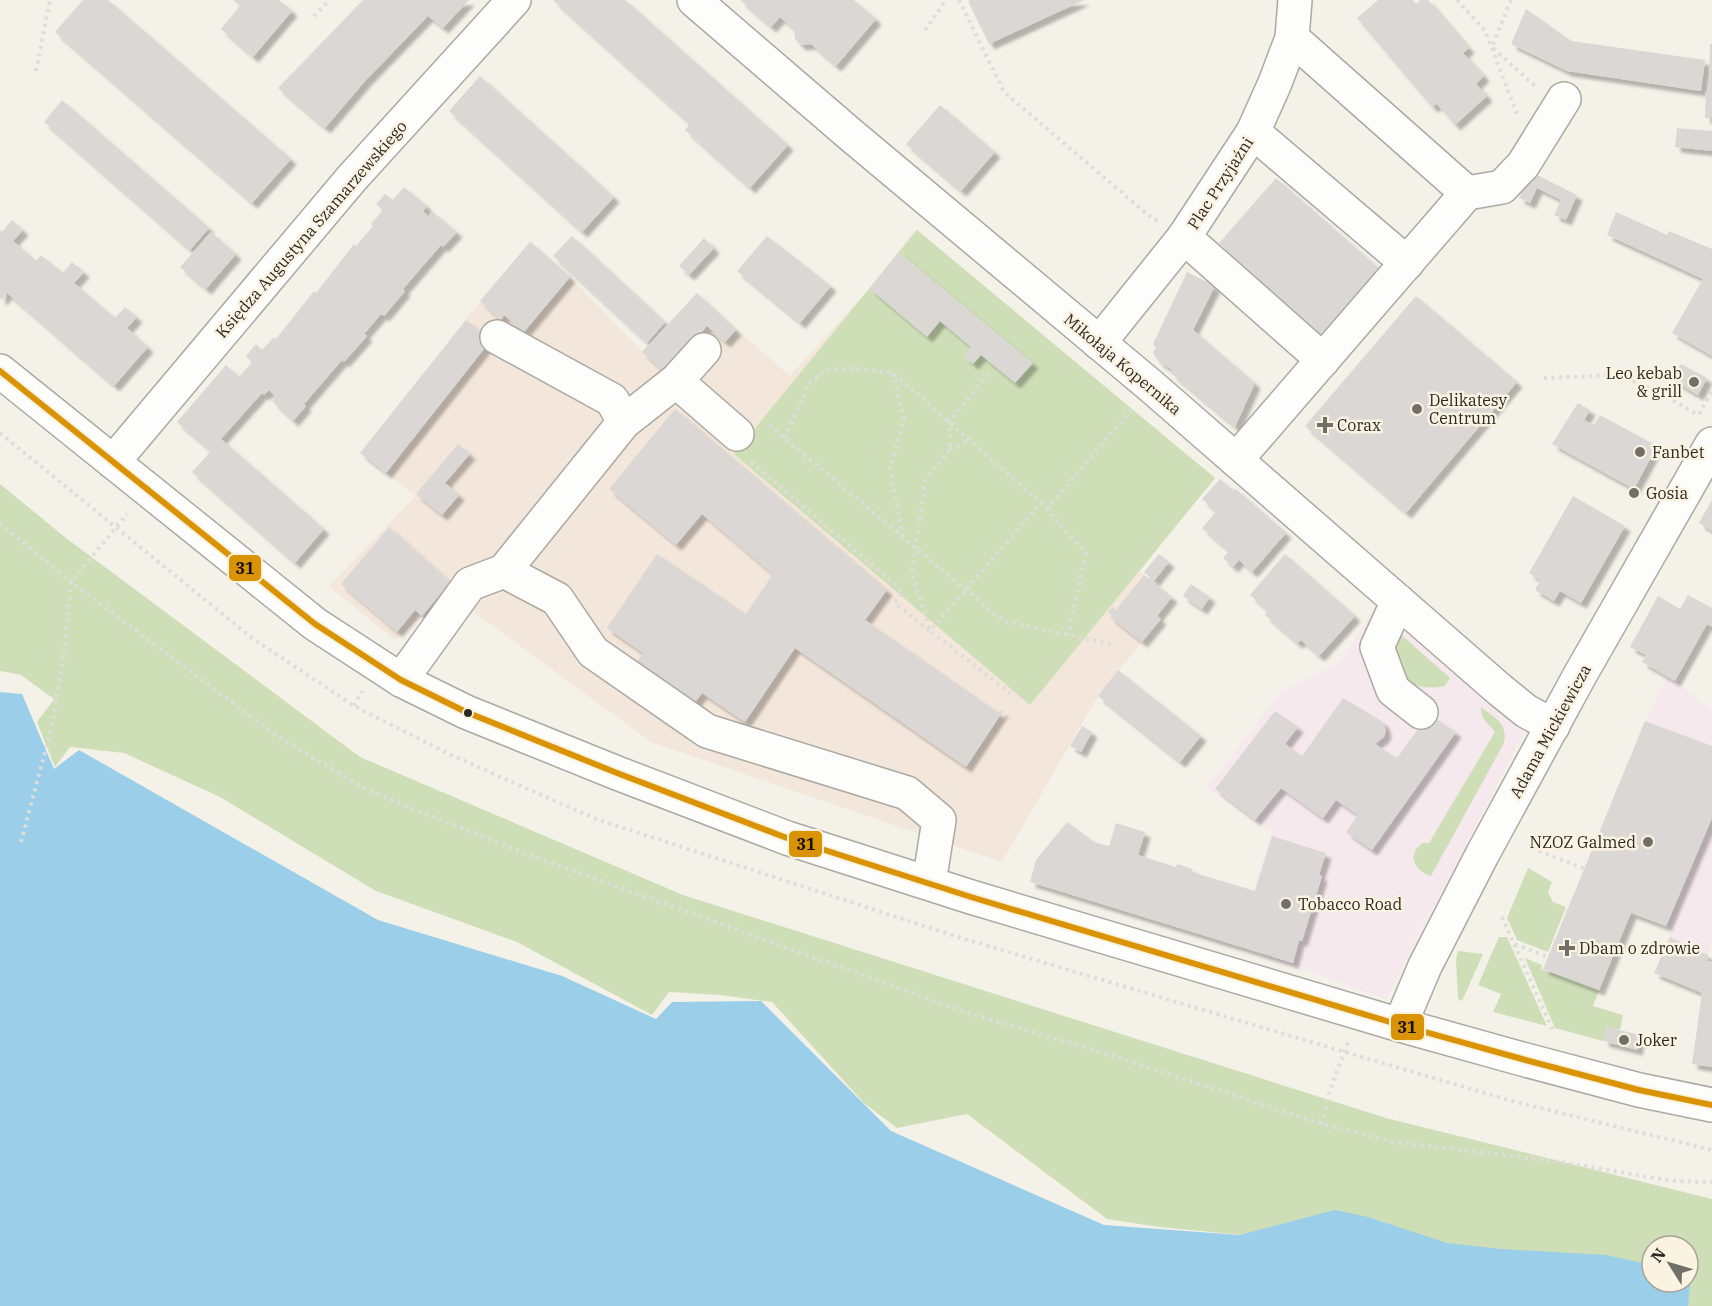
<svg xmlns="http://www.w3.org/2000/svg" width="1712" height="1306" viewBox="0 0 1712 1306" font-family="'IBM Plex Serif',serif">
  <style>
    .commercial { fill: #f6e9ee }
    .medical { fill: #f3e6da }
    .green { fill: #cedfb7; fill-rule: evenodd }
    .water { fill: #9acee9 }
    .building { fill: #dbd7d4; filter: url(#shadow) }
    .lines { fill: none; stroke-linecap: round; stroke-linejoin: round }
    .minor-casing { stroke: #aba9a2; stroke-width: 36 }
    .path { stroke: #dfddda; stroke-width: 4; stroke-dasharray: 3 4.5; stroke-linecap: butt }
    .minor { stroke: #fdfdfc; stroke-width: 33 }
    .bus-1-casing { stroke: #faf3e2; stroke-width: 10 }
    .bus-1 { stroke: #d99305; stroke-width: 6 }
    .poi-dot { fill: #726f68; stroke: #faf3e2; stroke-width: 2 }
    .bus-dot { fill: #2c2923; stroke: #faf3e2; stroke-width: 2 }
    .labels { text-anchor: middle; stroke-width: 5; stroke-linejoin: round; paint-order: stroke }
    .street-label { font-size: 16px; fill: #2c2923; stroke: #faf3e2 }
    .poi-label { font-size: 16px; fill: #2c2923; stroke: #faf3e2; text-anchor: start }
    .line-badge { stroke: #faf3e2; stroke-width: 2 }
    .pale-badge-label { font-size: 16px; text-anchor: middle; font-weight: bold; fill: #111 }
  </style>
  <defs>
    <filter id="shadow"><feDropShadow dx="5.5" dy="5.5" stdDeviation="1.5" flood-color="#0004"/></filter>
  </defs>
  <rect width="100%" height="100%" fill="#f4f1e8"/>
  <!-- commercial -->
  <g class="commercial">
    <path d="M 1376,607 L 1524,733 L 1386,999 L 1236,945 L 1272,831 L 1207,787 L 1281,692 L 1339,663 Z"/>
    <path d="M 1668,677 L 1712,710 L 1712,945 L 1708,955 L 1670,937 L 1673,928 L 1632,913 L 1599,990 L 1543,969 L 1645,721 Z"/>
  </g>
  <!-- medical -->
  <path class="medical" d="M 916,229 L 1215,478 L 1140,571 L 1172,597 L 1157,616 L 1161,619 L 1098,696 L 1002,862 L 651,742 L 467,607 L 445,636 L 422,616 L 395,640 L 329,586 L 416,496 L 360,453 L 480,302 L 531,241 L 569,276 L 642,351 L 696,294 L 790,376 L 869,289 Z"/>
  <!-- green -->
  <g class="green">
    <path d="M 917,230 L 1215,478 L 1030,705 L 734,454 Z"/>
    <path d="M 0,484 L 66,538 L 360,757 L 683,895 L 1386,1118 L 1712,1199 L 1712,1306 L 1639,1306 L 1316,1242 L 1159,1227 L 1107,1219 L 967,1114 L 897,1128 L 864,1103 L 772,1002 L 719,995 L 669,992 L 652,1015 L 517,942 L 376,891 L 220,797 L 124,753 L 70,747 L 55,767 L 37,722 L 54,699 L 21,675 L 0,671 ZM 1652,1246 L 1688,1246 L 1688,1282 L 1652,1282 Z"/>
    <path d="M 1399,633 L 1450,678 L 1445,686 C 1426,690 1406,687 1396,666 C 1393,659 1394,646 1394,637 Z"/>
    <path d="M 1481,707 C 1495,718 1508,723 1504,743 L 1431,876 C 1421,873 1416,868 1413,858 L 1416,849 L 1422,843 L 1429,843 L 1495,732 C 1488,723 1480,719 1481,707 Z"/>
    <path d="M 1528,868 L 1552,882 L 1548,892 L 1553,902 L 1566,907 L 1548,952 L 1517,940 L 1507,918 Z"/>
    <path d="M 1499,937 L 1507,937 L 1547,1026 L 1493,1012 L 1501,994 L 1478,985 Z"/>
    <path d="M 1458,951 L 1483,954 L 1462,1001 L 1458,999 L 1456,959 Z"/>
    <path d="M 1525,958 L 1542,965 L 1541,969 L 1599,991 L 1593,1006 L 1623,1015 L 1620,1030 L 1607,1027 L 1603,1041 L 1555,1028 Z"/>
  </g>
  <!-- water -->
  <path class="water" d="M 0,692 L 22,694 L 54,769 L 79,750 L 378,920 L 562,976 L 656,1019 L 672,1002 L 761,1001 L 891,1131 L 1104,1225 L 1240,1235 L 1335,1210 L 1368,1217 L 1447,1243 L 1501,1249 L 1606,1255 L 1652,1265 L 1652,1282 L 1686,1282 L 1690,1285 L 1688,1306 L 0,1306 Z"/>
  <!-- building -->
  <g class="building">
    <path d="M 83,0 L 108,0 L 291,159 L 252,203 L 55,32 Z"/>
    <path d="M 233,0 L 279,0 L 292,11 L 253,57 L 221,29 L 240,6 Z"/>
    <path d="M 363,0 L 469,0 L 443,28 L 428,16 L 366,80 L 325,128 L 278,88 Z"/>
    <path d="M 553,0 L 625,0 L 788,145 L 750,188 L 685,130 L 690,124 Z"/>
    <path d="M 740,0 L 854,0 L 876,19 L 836,66 L 811,44 L 801,45 L 795,39 L 794,29 L 780,17 L 771,27 Z"/>
    <path d="M 971,0 L 1084,0 L 989,44 L 968,1 Z"/>
    <path d="M 1378,0 L 1413,0 L 1416,4 L 1420,0 L 1428,0 L 1469,48 L 1463,53 L 1484,76 L 1476,84 L 1487,96 L 1455,125 L 1437,104 L 1432,107 L 1357,18 Z"/>
    <path d="M 1526,9 L 1571,41 L 1705,60 L 1701,91 L 1567,71 L 1511,44 Z"/>
    <path d="M 1710,44 L 1712,44 L 1712,118 L 1705,118 L 1706,91 L 1709,91 Z"/>
    <path d="M 480,76 L 614,197 L 582,232 L 449,111 Z"/>
    <path d="M 62,100 L 209,228 L 190,250 L 44,122 Z"/>
    <path d="M 940,105 L 995,152 L 961,191 L 906,144 Z"/>
    <path d="M 1677,128 L 1712,131 L 1712,151 L 1675,147 Z"/>
    <path d="M 1531,172 L 1577,195 L 1566,220 L 1554,215 L 1561,200 L 1537,188 L 1530,203 L 1519,198 Z"/>
    <path d="M 1276,178 L 1383,272 L 1326,337 L 1219,243 Z"/>
    <path d="M 404,187 L 427,206 L 423,211 L 429,217 L 433,212 L 457,232 L 443,247 L 441,245 L 403,289 L 405,291 L 384,316 L 381,314 L 364,334 L 367,336 L 344,362 L 342,360 L 304,404 L 306,406 L 293,421 L 272,401 L 276,397 L 269,390 L 264,395 L 262,393 L 221,439 L 324,529 L 295,563 L 192,472 L 211,451 L 177,422 L 226,365 L 239,377 L 252,362 L 246,356 L 256,344 L 262,350 L 274,337 L 276,339 L 314,291 L 316,293 L 354,244 L 356,246 L 373,226 L 371,224 L 383,210 L 376,204 L 385,194 L 393,200 Z"/>
    <path d="M 1616,212 L 1667,235 L 1669,231 L 1712,249 L 1712,356 L 1672,333 L 1703,279 L 1607,235 Z"/>
    <path d="M 12,220 L 23,230 L 13,241 L 36,261 L 41,255 L 63,273 L 72,262 L 84,272 L 74,283 L 115,318 L 125,307 L 137,317 L 127,328 L 148,347 L 114,386 L 7,293 L 2,300 L 0,298 L 0,230 L 2,232 Z"/>
    <path d="M 211,232 L 236,254 L 206,289 L 180,267 Z"/>
    <path d="M 572,236 L 665,322 L 647,343 L 553,256 Z"/>
    <path d="M 767,236 L 831,286 L 800,323 L 737,271 Z"/>
    <path d="M 704,238 L 714,248 L 689,275 L 679,266 Z"/>
    <path d="M 530,242 L 570,277 L 524,332 L 504,315 L 501,320 L 480,301 Z"/>
    <path d="M 899,252 L 1033,363 L 1015,383 L 981,355 L 973,364 L 964,356 L 971,347 L 940,321 L 927,337 L 870,289 Z"/>
    <path d="M 1187,272 L 1215,286 L 1193,330 L 1255,383 L 1235,427 L 1172,374 L 1173,370 L 1159,362 L 1153,353 L 1156,348 L 1153,344 Z"/>
    <path d="M 697,293 L 736,330 L 725,342 L 707,326 L 665,373 L 642,352 Z"/>
    <path d="M 1416,296 L 1517,382 L 1406,513 L 1305,426 Z"/>
    <path d="M 466,320 L 491,340 L 386,473 L 360,453 Z"/>
    <path d="M 1681,364 L 1707,378 L 1698,395 L 1672,380 Z"/>
    <path d="M 1578,403 L 1590,410 L 1584,420 L 1594,425 L 1600,415 L 1657,446 L 1634,489 L 1552,444 Z"/>
    <path d="M 675,409 L 887,590 L 865,620 L 999,713 L 1001,710 L 1003,711 L 966,767 L 795,648 L 745,722 L 702,693 L 677,728 L 619,688 L 643,653 L 607,628 L 657,554 L 746,614 L 773,574 L 702,514 L 676,545 L 609,489 Z"/>
    <path d="M 458,444 L 470,454 L 445,483 L 459,495 L 442,515 L 416,494 Z"/>
    <path d="M 1220,479 L 1234,491 L 1236,489 L 1286,533 L 1252,572 L 1239,560 L 1233,567 L 1223,558 L 1229,551 L 1202,528 L 1216,512 L 1202,499 Z"/>
    <path d="M 1573,496 L 1625,526 L 1581,603 L 1560,591 L 1554,601 L 1535,590 L 1540,580 L 1529,573 Z"/>
    <path d="M 1712,500 L 1712,531 L 1699,523 Z"/>
    <path d="M 389,527 L 450,582 L 422,616 L 415,610 L 397,632 L 341,584 Z"/>
    <path d="M 1159,554 L 1169,562 L 1154,581 L 1144,572 Z"/>
    <path d="M 1285,554 L 1355,616 L 1319,656 L 1301,640 L 1297,643 L 1265,615 L 1268,611 L 1250,595 Z"/>
    <path d="M 1144,575 L 1172,597 L 1157,616 L 1161,619 L 1142,642 L 1110,617 L 1112,616 L 1108,612 L 1112,607 L 1116,610 Z"/>
    <path d="M 1191,584 L 1210,597 L 1202,609 L 1183,596 Z"/>
    <path d="M 1688,595 L 1712,608 L 1712,627 L 1707,624 L 1675,681 L 1642,662 L 1646,655 L 1630,647 L 1658,596 L 1680,609 Z"/>
    <path d="M 1118,670 L 1201,736 L 1180,762 L 1098,696 Z"/>
    <path d="M 1343,698 L 1383,722 L 1386,731 L 1384,737 L 1375,744 L 1397,758 L 1429,714 L 1456,732 L 1372,850 L 1346,832 L 1358,815 L 1336,800 L 1323,818 L 1281,788 L 1255,820 L 1215,789 L 1275,711 L 1298,727 L 1285,744 L 1302,756 Z"/>
    <path d="M 1645,721 L 1712,746 L 1712,818 L 1666,926 L 1631,913 L 1599,990 L 1543,969 Z"/>
    <path d="M 1082,726 L 1092,732 L 1081,752 L 1070,746 Z"/>
    <path d="M 1067,822 L 1094,842 L 1109,846 L 1116,823 L 1145,832 L 1138,855 L 1176,867 L 1177,864 L 1193,869 L 1192,872 L 1255,891 L 1272,836 L 1326,853 L 1319,875 L 1322,876 L 1302,941 L 1299,940 L 1293,963 L 1030,882 L 1036,860 Z"/>
    <path d="M 1670,937 L 1708,955 L 1707,961 L 1712,962 L 1712,1067 L 1692,1064 L 1702,993 L 1654,973 Z"/>
    <path d="M 1607,1027 L 1640,1035 L 1637,1050 L 1603,1041 Z"/>
  </g>
  <g class="lines">
    <!-- minor casing -->
    <g class="minor-casing">
      <g id="minor">
        <path d="M 694,0 L 851,135 L 1151,386 L 1500,690 L 1526,711 L 1553,726"/>
        <path d="M 1292,38 L 1467,193 L 1502,187 L 1523,165 L 1564,99"/>
        <path d="M 1253,132 L 1407,263"/>
        <path d="M 1184,237 L 1323,360"/>
        <path d="M 497,337 L 612,400 L 624,422"/>
        <path d="M 1099,343 L 1184,237 L 1253,132 L 1275,83 L 1292,38 L 1295,0"/>
        <path d="M 0,371 L 315,624 L 401,680 L 466,712 L 617,773 L 787,838 L 971,897 L 1400,1025 L 1522,1059 L 1639,1090 L 1712,1105"/>
        <path d="M 676,381 L 737,434"/>
        <path d="M 1236,460 L 1467,193"/>
        <path d="M 113,462 L 352,178 L 514,0"/>
        <path d="M 504,571 L 557,599 L 593,652 L 707,731 L 907,793 L 939,820 L 929,883"/>
        <path d="M 1398,601 L 1377,647 L 1393,690 L 1421,712"/>
        <path d="M 401,680 L 470,584 L 504,571 L 624,422 L 676,381 L 704,350"/>
        <path d="M 1400,1025 L 1425,966 L 1482,855 L 1580,675 L 1712,444"/>
      </g>
    </g>
    <!-- path -->
    <g class="path">
      <path d="M 959,0 L 1004,92 L 1148,215 L 1158,221"/>
      <path d="M 1457,0 L 1485,31 L 1517,114"/>
      <path d="M 1511,0 L 1492,47 L 1536,87"/>
      <path d="M 314,16 L 330,0"/>
      <path d="M 925,30 L 946,0"/>
      <path d="M 36,71 L 50,0"/>
      <path d="M 893,373 L 904,419 L 890,469 L 903,537"/>
      <path d="M 988,374 L 949,422 L 950,449 L 925,481 L 912,573 L 930,631 L 1015,697"/>
      <path d="M 1544,378 L 1620,375 L 1664,395 L 1698,415"/>
      <path d="M 1699,414 L 1712,391"/>
      <path d="M 769,425 L 1003,621 L 1115,645"/>
      <path d="M 0,433 L 252,638 L 354,706 L 451,755 L 596,819 L 958,937 L 1345,1052 L 1512,1101 L 1712,1150"/>
      <path d="M 785,438 L 809,383 L 825,371 L 849,368 L 893,373 L 1041,503 L 1086,553 L 1068,635"/>
      <path d="M 950,449 L 970,440"/>
      <path d="M 751,462 L 903,591 L 895,603 L 930,631 L 1041,503"/>
      <path d="M 1047,509 L 1132,409"/>
      <path d="M 0,523 L 71,582 L 280,738 L 369,791 L 521,852 L 965,1012 L 1104,1053 L 1322,1124 L 1394,1142 L 1561,1162 L 1673,1181 L 1712,1182"/>
      <path d="M 354,706 L 362,691"/>
      <path d="M 21,842 L 52,726 L 64,654 L 71,582 L 127,514"/>
      <path d="M 1532,848 L 1585,869"/>
      <path d="M 1502,917 L 1554,1033"/>
      <path d="M 1515,944 L 1548,957"/>
      <path d="M 1322,1124 L 1329,1093 L 1348,1042"/>
    </g>
    <!-- minor -->
    <use href="#minor" class="minor"/>
    <!-- bus-1 casing -->
    <g class="bus-1-casing">
      <path id="bus-1" d="M 0,371 L 315,624 L 401,680 L 466,712 L 617,773 L 787,838 L 971,897 L 1400,1025 L 1522,1059 L 1639,1090 L 1712,1105"/>
    </g>
    <!-- bus-1 -->
    <use href="#bus-1" class="bus-1"/>
  </g>
  <!-- markers -->
  <g class="poi-dot">
    <circle cx="1694" cy="382" r="6"/>
    <circle cx="1417" cy="409" r="6"/>
    <path d="M1322 416h6v6h6v6h-6v6h-6v-6h-6v-6h6z"/>
    <circle cx="1640" cy="452" r="6"/>
    <circle cx="1634" cy="493" r="6"/>
    <circle cx="1648" cy="842" r="6"/>
    <circle cx="1286" cy="904" r="6"/>
    <path d="M1564 939h6v6h6v6h-6v6h-6v-6h-6v-6h6z"/>
    <circle cx="1624" cy="1040" r="6"/>
  </g>
  <circle class="bus-dot" cx="468" cy="713" r="5"/>
  <g class="labels">
    <!-- street labels -->
    <g class="street-label">
      <text transform="translate(1220 183) rotate(-57)" y="6">Plac Przyjaźni</text>
      <text transform="translate(311 229) rotate(-49)" y="6">Księdza Augustyna Szamarzewskiego</text>
      <text transform="translate(1123 364) rotate(40)" y="6">Mikołaja Kopernika</text>
      <text transform="translate(1550 731) rotate(-61)" y="6">Adama Mickiewicza</text>
    </g>
    <!-- poi labels -->
    <g class="poi-label">
      <text x="1682" y="379" text-anchor="end">Leo kebab<tspan x="1682" dy="18">&amp; grill</tspan></text>
      <text x="1429" y="406">Delikatesy<tspan x="1429" dy="18">Centrum</tspan></text>
      <text x="1337" y="431">Corax</text>
      <text x="1652" y="458">Fanbet</text>
      <text x="1646" y="499">Gosia</text>
      <text x="1636" y="848" text-anchor="end">NZOZ Galmed</text>
      <text x="1298" y="910">Tobacco Road</text>
      <text x="1579" y="954">Dbam o zdrowie</text>
      <text x="1636" y="1046">Joker</text>
    </g>
  </g>
  <g class="line-badge">
    <rect x="228" y="554" width="34" height="28" rx="6" fill="#d99305"/>
    <rect x="788" y="830" width="35" height="28" rx="6" fill="#d99305"/>
    <rect x="1390" y="1013" width="35" height="28" rx="6" fill="#d99305"/>
  </g>
  <g class="pale-badge-label">
    <text x="245" y="574">31</text>
    <text x="806" y="850">31</text>
    <text x="1407" y="1033">31</text>
  </g>
  <!-- north arrow -->
  <g transform="translate(1670 1264) rotate(307)"><circle r="28" fill="#faf3e2" stroke="#a8a296" stroke-width="1.5"/>
  <path d="M0-4.5L10 22L0 15L-10 22Z" fill="#726f68"/>
  <text y="-9" font-size="16" font-weight="bold" text-anchor="middle" fill="#2c2923">N</text>
  </g>
</svg>
